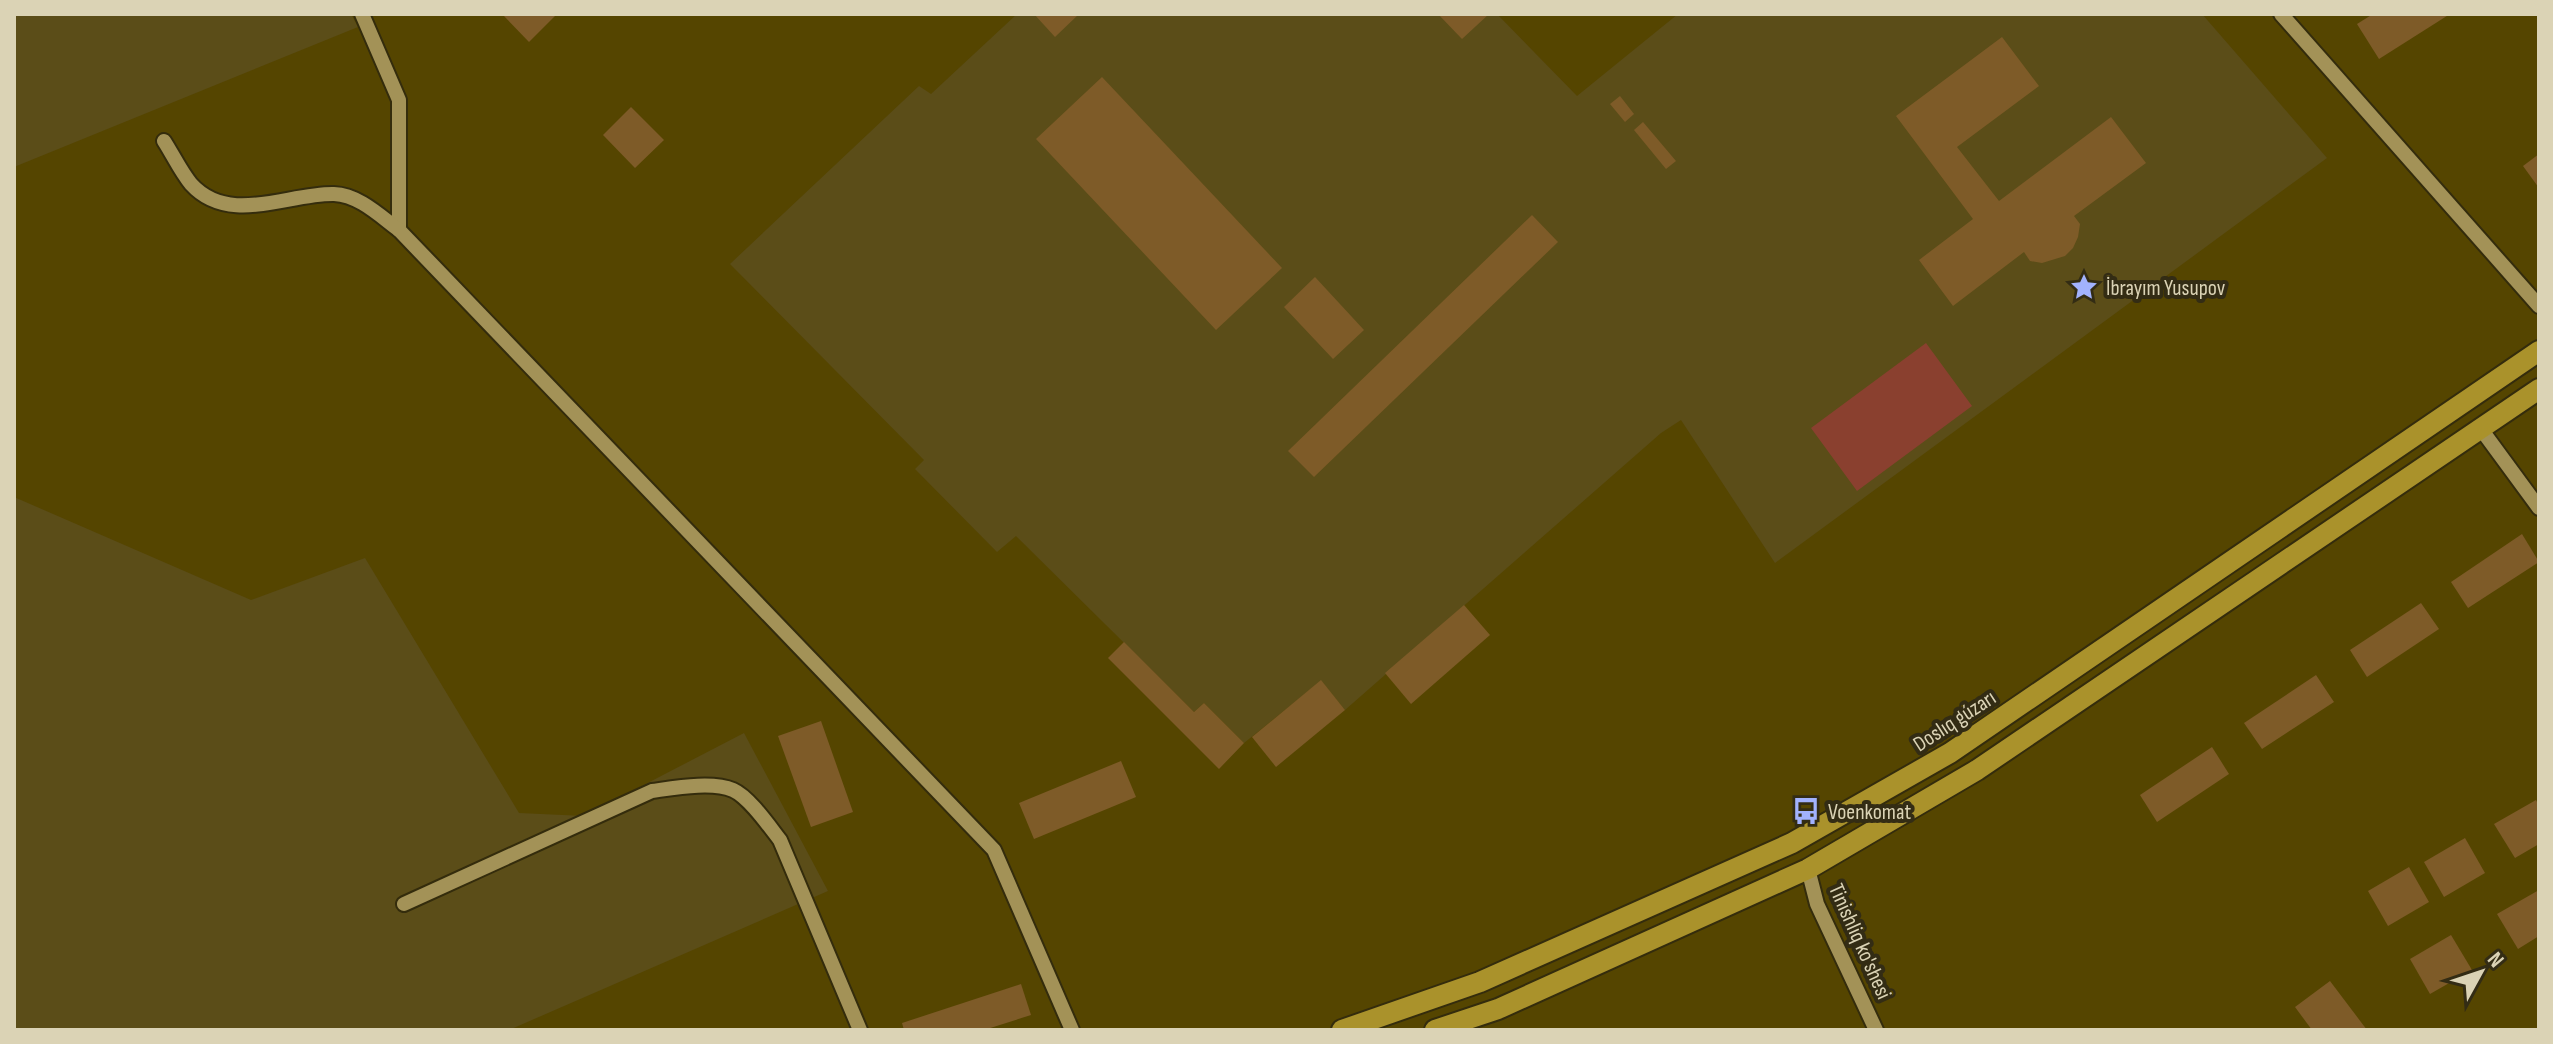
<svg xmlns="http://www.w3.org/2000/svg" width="2553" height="1044" viewBox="0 0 2553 1044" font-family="'Sofia Sans Condensed',sans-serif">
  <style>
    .built { fill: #5b4d18 }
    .green { fill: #8a402f }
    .building { fill: #7e5b28 }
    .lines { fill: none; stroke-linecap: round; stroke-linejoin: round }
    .minor-casing { stroke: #342c0c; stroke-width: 18 }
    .major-casing { stroke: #342c0c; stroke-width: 24 }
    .minor { stroke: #a39257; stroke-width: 14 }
    .major { stroke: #aa922b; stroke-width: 20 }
    .labels { text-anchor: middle; stroke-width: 8; stroke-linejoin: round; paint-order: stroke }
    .poi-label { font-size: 22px; fill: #dbd3b5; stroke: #332c14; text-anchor: start }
    .street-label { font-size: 22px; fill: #dbd3b5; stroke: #332c14 }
  </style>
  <rect width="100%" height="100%" fill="#554500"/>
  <!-- built -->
  <g class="built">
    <path d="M 14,14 L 351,14 L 358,27 L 14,167 Z"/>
    <path d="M 1017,14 L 1497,14 L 1577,96 L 1678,14 L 2202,14 L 2327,158 L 1775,563 L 1681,420 L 1661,433 L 1345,710 L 1321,681 L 1244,743 L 1204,703 L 1194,712 L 1016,536 L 997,552 L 915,469 L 924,460 L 730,264 L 919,86 L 931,94 Z"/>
    <path d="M 14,497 L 251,600 L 365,558 L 519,813 L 584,816 L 744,733 L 828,891 L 509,1030 L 14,1030 Z"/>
  </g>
  <!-- green -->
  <path class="green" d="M 1926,343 L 1972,406 L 1857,491 L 1811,428 Z"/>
  <!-- building -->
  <g class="building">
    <path d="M 502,14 L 557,14 L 529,42 Z"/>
    <path d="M 1034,14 L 1079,14 L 1055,37 Z"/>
    <path d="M 1438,14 L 1489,14 L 1462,39 Z"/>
    <path d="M 2373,14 L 2450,14 L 2379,59 L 2357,24 Z"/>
    <path d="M 2002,37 L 2039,86 L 1957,147 L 1999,201 L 2111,117 L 2146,163 L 2074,216 L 2080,224 L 2078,237 L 2073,248 L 2065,256 L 2042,263 L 2030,261 L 2024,252 L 1953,306 L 1919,260 L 1973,219 L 1896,116 Z"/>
    <path d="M 1102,77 L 1282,268 L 1216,330 L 1036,139 Z"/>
    <path d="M 1620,96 L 1634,114 L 1625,122 L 1610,104 Z"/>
    <path d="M 631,107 L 664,140 L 635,168 L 603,135 Z"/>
    <path d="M 1643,122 L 1676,161 L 1666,169 L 1634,130 Z"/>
    <path d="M 2539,154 L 2539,188 L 2523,166 Z"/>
    <path d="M 1532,215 L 1558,242 L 1314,477 L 1288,451 Z"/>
    <path d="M 1315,277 L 1364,330 L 1333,359 L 1284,307 Z"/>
    <path d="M 2522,534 L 2539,562 L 2468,608 L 2451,582 Z"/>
    <path d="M 2421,603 L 2439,629 L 2367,677 L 2350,650 Z"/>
    <path d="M 1464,605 L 1490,635 L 1411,704 L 1385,673 Z"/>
    <path d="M 1124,642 L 1194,712 L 1204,703 L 1244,743 L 1219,769 L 1108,658 Z"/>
    <path d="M 2316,675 L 2334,702 L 2262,749 L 2244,723 Z"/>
    <path d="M 1321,680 L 1345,710 L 1276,767 L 1252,737 Z"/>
    <path d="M 821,721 L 853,812 L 811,827 L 778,736 Z"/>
    <path d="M 2212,747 L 2229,774 L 2157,822 L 2140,795 Z"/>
    <path d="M 1121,761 L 1136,797 L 1034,839 L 1019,803 Z"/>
    <path d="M 2536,800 L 2539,806 L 2539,844 L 2515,858 L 2494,824 Z"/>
    <path d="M 2465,838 L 2485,873 L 2444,897 L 2424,862 Z"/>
    <path d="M 2409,867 L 2429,902 L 2388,926 L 2368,891 Z"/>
    <path d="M 2539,890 L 2539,936 L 2518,949 L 2497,914 Z"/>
    <path d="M 2451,935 L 2472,970 L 2430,994 L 2410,959 Z"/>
    <path d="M 2330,981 L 2367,1030 L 2312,1030 L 2295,1007 Z"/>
    <path d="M 1021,984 L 1031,1015 L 984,1030 L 904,1030 L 902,1023 Z"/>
  </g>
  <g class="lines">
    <!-- minor casing -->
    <g class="minor-casing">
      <g id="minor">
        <path d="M 362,14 L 399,100 L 399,230"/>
        <path d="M 2281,14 L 2539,306"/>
        <path d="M 164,141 C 173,155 181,172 191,184 C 229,226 288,193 334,194 C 359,195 380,216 399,230 L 994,850 L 1072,1030"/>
        <path d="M 2481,429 L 2539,508"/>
        <path d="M 1808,869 L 1817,904 L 1876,1030"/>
        <path d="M 404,904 L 652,791 C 674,788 712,781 733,790 C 749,797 769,826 780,840 L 860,1030"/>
      </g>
    </g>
    <!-- major casing -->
    <g class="major-casing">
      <g id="major">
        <path d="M 1342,1030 L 1480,982 L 1792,843 L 1950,753 L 2539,351"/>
        <path d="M 1435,1030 L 1498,1009 L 1808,869 L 1977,770 L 2539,389"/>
      </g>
    </g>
    <!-- minor -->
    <use href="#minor" class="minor"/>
    <!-- major -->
    <use href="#major" class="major"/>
  </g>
  <!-- icons -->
  <defs>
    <g id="sight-bare" transform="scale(2.16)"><path d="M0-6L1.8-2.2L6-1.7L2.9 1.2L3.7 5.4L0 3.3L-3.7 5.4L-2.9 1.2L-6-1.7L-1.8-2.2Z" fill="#a2b2fd" stroke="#332c14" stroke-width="2.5" paint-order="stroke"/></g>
    <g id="bus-bare" transform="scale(2.16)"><path d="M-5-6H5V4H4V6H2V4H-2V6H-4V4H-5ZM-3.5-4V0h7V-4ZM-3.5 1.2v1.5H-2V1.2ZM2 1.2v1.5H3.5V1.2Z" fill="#a2b2fd" stroke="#332c14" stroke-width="2.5" paint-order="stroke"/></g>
  </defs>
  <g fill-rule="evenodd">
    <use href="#sight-bare" x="2084" y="287"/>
    <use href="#bus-bare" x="1806" y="811"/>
  </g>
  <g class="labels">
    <!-- poi labels -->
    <g class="poi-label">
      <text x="2106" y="295">İbrayım Yusupov</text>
      <text x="1828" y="819">Voenkomat</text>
    </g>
    <!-- street labels -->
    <g class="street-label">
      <text transform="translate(1954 720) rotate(-33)" y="8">Doslıq gúzarı</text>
      <text transform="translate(1861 941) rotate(66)" y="8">Tinishliq ko'shesi</text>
    </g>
  </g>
  <!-- border -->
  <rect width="2553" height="1044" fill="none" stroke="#dbd3b5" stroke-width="32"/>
  <!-- north arrow -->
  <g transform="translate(2481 972) rotate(50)" stroke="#332c14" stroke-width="6" paint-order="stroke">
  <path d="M0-6L14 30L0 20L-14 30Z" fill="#dbd3b5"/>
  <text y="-12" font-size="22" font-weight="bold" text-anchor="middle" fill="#dbd3b5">N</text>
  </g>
</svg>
